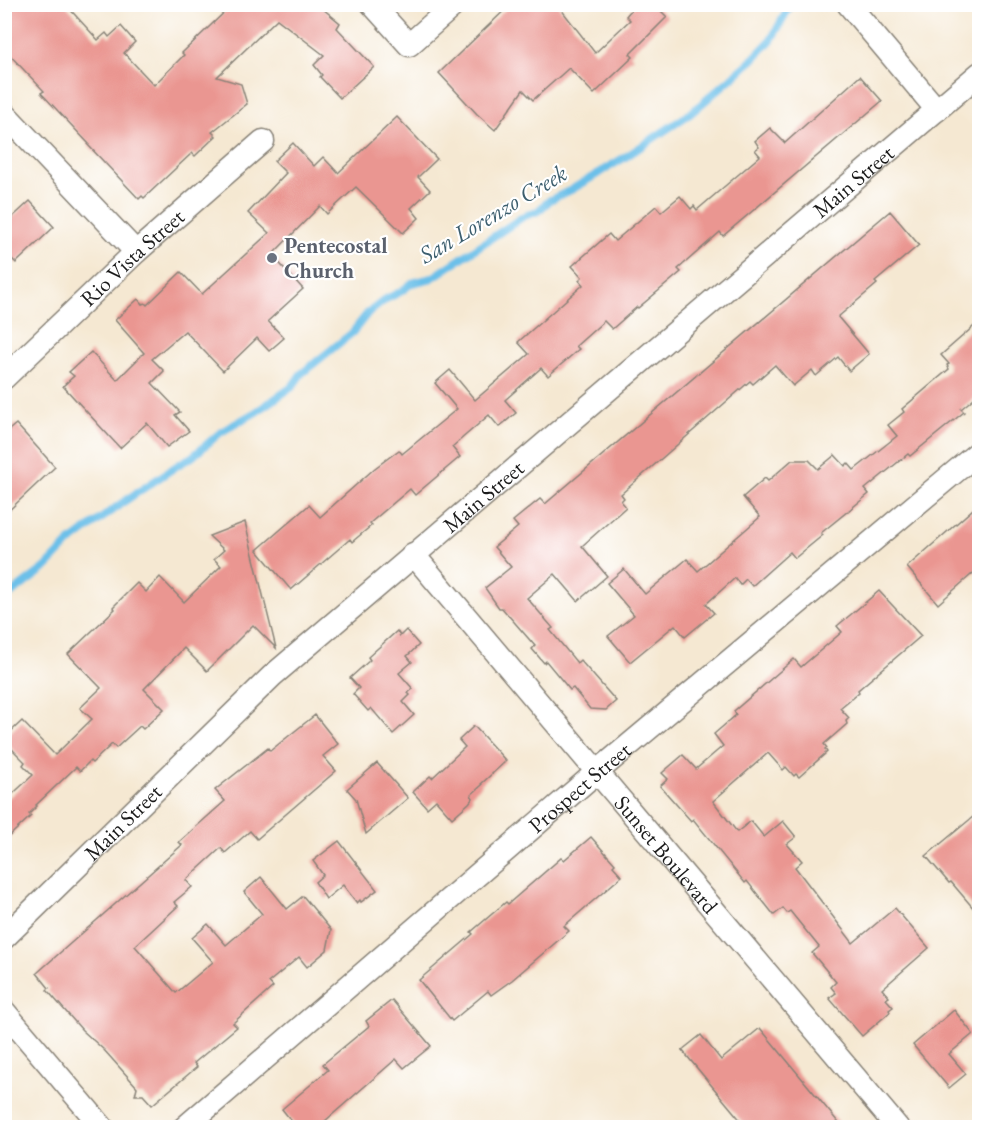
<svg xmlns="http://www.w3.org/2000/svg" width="984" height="1132" viewBox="0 0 984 1132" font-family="'EB Garamond',serif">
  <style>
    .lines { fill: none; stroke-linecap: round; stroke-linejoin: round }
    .stream { stroke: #6cc0e9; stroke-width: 8 }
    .building { fill: #ea9691 }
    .minor-casing { stroke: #888277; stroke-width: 25 }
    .minor { stroke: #fff; stroke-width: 22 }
    .worship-dot { fill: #6b7280; stroke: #fff; stroke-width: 2 }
    .labels { text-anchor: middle; stroke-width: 4.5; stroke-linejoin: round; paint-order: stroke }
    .street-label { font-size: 22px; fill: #1c1c1c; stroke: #fff }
    .worship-label { font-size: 22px; font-weight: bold; fill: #5b616d; stroke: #fff; text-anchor: start }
    .water-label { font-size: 24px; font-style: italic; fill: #3c5e6e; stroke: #fff }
  </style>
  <rect width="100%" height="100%" fill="#fff"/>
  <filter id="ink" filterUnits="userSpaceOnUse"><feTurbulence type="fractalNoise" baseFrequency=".0167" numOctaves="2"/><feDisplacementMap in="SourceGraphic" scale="12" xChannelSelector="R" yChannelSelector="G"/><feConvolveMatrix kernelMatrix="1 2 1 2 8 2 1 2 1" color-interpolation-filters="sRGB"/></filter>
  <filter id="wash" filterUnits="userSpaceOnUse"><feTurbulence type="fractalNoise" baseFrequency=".008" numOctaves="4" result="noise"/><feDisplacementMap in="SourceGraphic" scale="24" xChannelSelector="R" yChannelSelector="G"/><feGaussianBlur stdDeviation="1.35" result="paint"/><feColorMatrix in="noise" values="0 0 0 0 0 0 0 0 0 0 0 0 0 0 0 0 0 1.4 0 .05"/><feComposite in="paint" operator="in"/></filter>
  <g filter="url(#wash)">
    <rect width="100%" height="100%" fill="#f5e8d2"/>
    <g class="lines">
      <!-- stream -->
      <path class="stream" d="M 4,599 L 45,568 L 69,543 L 122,503 L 181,463 L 192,457 L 221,432 L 256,412 L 292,387 L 301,374 L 352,333 L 367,314 L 386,299 L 402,291 L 412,283 L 432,278 L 524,216 L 538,211 L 550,200 L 571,190 L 627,156 L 691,113 L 749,63 L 771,40 L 791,4"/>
    </g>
    <g id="blocks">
      <!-- building -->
      <g class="building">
        <path d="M 4,4 L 65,4 L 98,40 L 106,33 L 109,37 L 121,26 L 135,42 L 124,53 L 154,85 L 184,55 L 182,53 L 233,4 L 317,4 L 340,23 L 337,28 L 374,67 L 340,98 L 320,77 L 322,75 L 314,65 L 324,55 L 277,19 L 217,77 L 241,84 L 247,104 L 212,132 L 216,136 L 195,156 L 192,153 L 144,198 L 142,196 L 139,199 L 88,145 L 89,144 L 41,93 L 44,91 L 4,49 Z"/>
        <path d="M 511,4 L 557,4 L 595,53 L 630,20 L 626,16 L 636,4 L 654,4 L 667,17 L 630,54 L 633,57 L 594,94 L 569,68 L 533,100 L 523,90 L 495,130 L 477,114 L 439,73 Z"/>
        <path d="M 860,76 L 882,101 L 723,236 L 720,232 L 678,269 L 681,272 L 638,308 L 637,307 L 612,329 L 604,321 L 576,346 L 579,349 L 548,376 L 541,368 L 505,400 L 516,413 L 499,427 L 489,415 L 452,447 L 460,457 L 415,495 L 410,489 L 370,523 L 372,525 L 352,542 L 350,539 L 291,590 L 257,550 L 309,505 L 320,517 L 375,468 L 399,450 L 402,454 L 457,409 L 435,383 L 450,370 L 475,400 L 529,354 L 518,342 L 583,285 L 579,280 L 582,277 L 572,266 L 609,234 L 615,241 L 656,206 L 661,212 L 680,196 L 691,209 L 694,206 L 697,210 L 760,156 L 755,150 L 759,147 L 755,141 L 770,128 L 785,143 Z"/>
        <path d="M 397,117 L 437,159 L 418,177 L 430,190 L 411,208 L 419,218 L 403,233 L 356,187 L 327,214 L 320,206 L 272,255 L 303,289 L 268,321 L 284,338 L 269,351 L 257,338 L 223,371 L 185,331 L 152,359 L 164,371 L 152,383 L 180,412 L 175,415 L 189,431 L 167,447 L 147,423 L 120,448 L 63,386 L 74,376 L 69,372 L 91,352 L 117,380 L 144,353 L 115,320 L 138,299 L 142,304 L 145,303 L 147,305 L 181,272 L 202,294 L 269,233 L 248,213 L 286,173 L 274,161 L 293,143 L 314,166 L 323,157 L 338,173 Z"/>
        <path d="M 30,201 L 54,227 L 16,263 L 4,251 L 4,225 Z"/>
        <path d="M 890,211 L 919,245 L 875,282 L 877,284 L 838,317 L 869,354 L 849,371 L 838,357 L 816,376 L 812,370 L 793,386 L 775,365 L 753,384 L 750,381 L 621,494 L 624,498 L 621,501 L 626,507 L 582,546 L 607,576 L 578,601 L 555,574 L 527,598 L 553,628 L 550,630 L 577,663 L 580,660 L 616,701 L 606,710 L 590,709 L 573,688 L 570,690 L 546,661 L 544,663 L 532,649 L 535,646 L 502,608 L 499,608 L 485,588 L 511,567 L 494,547 L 518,527 L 513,521 L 540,499 L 545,504 Z"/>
        <path d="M 980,321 L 980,393 L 961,409 L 964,412 L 910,456 L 908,454 L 865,489 L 869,494 L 821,533 L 823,535 L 795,558 L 790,552 L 752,586 L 746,579 L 740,585 L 735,578 L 706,604 L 714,613 L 685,637 L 675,625 L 630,662 L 608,636 L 634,615 L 607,583 L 624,569 L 645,594 L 687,559 L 698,571 L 760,517 L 743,497 L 765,478 L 768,481 L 792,460 L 809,460 L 818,469 L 835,455 L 845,466 L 848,463 L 854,470 L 897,436 L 888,425 L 904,412 L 902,409 L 949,369 L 947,365 L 949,364 L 941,355 Z"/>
        <path d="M 16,424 L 55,467 L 4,515 L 4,434 Z"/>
        <path d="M 980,503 L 980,567 L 938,604 L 907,567 Z"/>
        <path d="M 245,522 L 276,648 L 253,625 L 207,671 L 184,648 L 144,689 L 164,709 L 143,729 L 140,726 L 116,748 L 112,744 L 92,763 L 90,761 L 80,771 L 76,767 L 36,805 L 37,806 L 29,814 L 31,816 L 4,841 L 4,802 L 33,775 L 23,765 L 25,762 L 4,741 L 4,738 L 22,721 L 55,755 L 92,719 L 80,708 L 101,688 L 68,654 L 115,609 L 113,607 L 137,583 L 146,592 L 160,577 L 184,602 L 221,566 L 214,559 L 224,550 L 209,536 Z"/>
        <path d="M 879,591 L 921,636 L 858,690 L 859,692 L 840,708 L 849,718 L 846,721 L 847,724 L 824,744 L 827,748 L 825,749 L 827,752 L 799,777 L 796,774 L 794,776 L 786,767 L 783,770 L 768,753 L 713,801 L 737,832 L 751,821 L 764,837 L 783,821 L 796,837 L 787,844 L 802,861 L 795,867 L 853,943 L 895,908 L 929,948 L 882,989 L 889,997 L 886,999 L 893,1007 L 889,1010 L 890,1012 L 862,1036 L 829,998 L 836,993 L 831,987 L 836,982 L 812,953 L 819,947 L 790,911 L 787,913 L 783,908 L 774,915 L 747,881 L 745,883 L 693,819 L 691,821 L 660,786 L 668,779 L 662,773 L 683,755 L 696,769 L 723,746 L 714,734 L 736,715 L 734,711 L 794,659 L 801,667 L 842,632 L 837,626 Z"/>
        <path d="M 406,630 L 419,645 L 407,656 L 412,662 L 399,673 L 413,689 L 408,693 L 410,695 L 403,702 L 414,715 L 393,734 L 371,708 L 368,711 L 353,694 L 359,688 L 350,678 L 370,660 L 368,657 L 397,631 L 400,636 Z"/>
        <path d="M 315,715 L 338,744 L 323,756 L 336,771 L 257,839 L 250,831 L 225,853 L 221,848 L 186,880 L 192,887 L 174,902 L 178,906 L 135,946 L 176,993 L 213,962 L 192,938 L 208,924 L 226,945 L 262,914 L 244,892 L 261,877 L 287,909 L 303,896 L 331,930 L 327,950 L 307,967 L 299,957 L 269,982 L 273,987 L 233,1023 L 237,1027 L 194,1063 L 197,1067 L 152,1105 L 143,1095 L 135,1095 L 137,1087 L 104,1050 L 82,1030 L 47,990 L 49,988 L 37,973 L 182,845 L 179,842 L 225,801 L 215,790 L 268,748 L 270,751 Z"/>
        <path d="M 474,726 L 506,761 L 481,784 L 482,785 L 471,795 L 473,798 L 469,803 L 452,818 L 436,800 L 427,808 L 413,792 L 430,776 L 432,778 L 465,747 L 459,740 Z"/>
        <path d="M 377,763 L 408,798 L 366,834 L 356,799 L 347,789 Z"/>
        <path d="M 980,811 L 980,916 L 951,882 L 949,883 L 926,856 Z"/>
        <path d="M 591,837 L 615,864 L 613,866 L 622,876 L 564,926 L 569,931 L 547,950 L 512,980 L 491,995 L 488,991 L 452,1021 L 419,980 L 473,934 L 471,932 L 506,902 L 508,904 L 561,858 L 564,860 Z"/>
        <path d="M 339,841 L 377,890 L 361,902 L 360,900 L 357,903 L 343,885 L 326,899 L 315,882 L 323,875 L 313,861 Z"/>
        <path d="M 392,1000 L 431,1046 L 404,1068 L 396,1059 L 317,1128 L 297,1128 L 282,1109 L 328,1070 L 323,1064 L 369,1026 L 366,1021 Z"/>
        <path d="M 954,1010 L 973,1034 L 949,1054 L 966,1074 L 949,1088 L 913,1045 Z"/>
        <path d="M 760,1028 L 843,1128 L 747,1128 L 682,1050 L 701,1035 L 721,1060 Z"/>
      </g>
    </g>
  </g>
  <g filter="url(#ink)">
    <use href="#blocks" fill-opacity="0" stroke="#888277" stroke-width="1.5"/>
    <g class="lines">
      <!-- minor casing -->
      <g class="minor-casing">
        <g id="minor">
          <path d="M 372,4 L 409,45 L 455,4"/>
          <path d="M 848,4 L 937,110"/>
          <path d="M 4,113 L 136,252"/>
          <path id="s1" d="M 4,378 L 136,252 L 263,141"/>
          <path id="s2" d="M 413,554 L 898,1128"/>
          <path id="s3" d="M 4,938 L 272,676 L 980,73"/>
          <path d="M 4,1011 L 103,1128"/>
          <path id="s4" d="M 184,1128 L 598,771 L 980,451"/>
        </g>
      </g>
      <!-- minor -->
      <use href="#minor" class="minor"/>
    </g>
  </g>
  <!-- markers -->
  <circle class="worship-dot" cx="272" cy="258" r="6"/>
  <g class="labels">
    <!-- street labels -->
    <g class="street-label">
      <text dy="8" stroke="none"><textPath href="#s3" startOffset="1138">Main Street</textPath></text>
      <text dy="8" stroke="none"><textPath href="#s1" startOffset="176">Rio Vista Street</textPath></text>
      <text dy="8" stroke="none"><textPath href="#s3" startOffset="652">Main Street</textPath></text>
      <text dy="8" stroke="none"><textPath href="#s4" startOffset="522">Prospect Street</textPath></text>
      <text dy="8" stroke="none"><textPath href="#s3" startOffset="166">Main Street</textPath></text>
      <text dy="8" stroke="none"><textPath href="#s2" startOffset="393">Sunset Boulevard</textPath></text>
    </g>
    <!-- worship labels -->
    <g class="worship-label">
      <text x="284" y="253">Pentecostal<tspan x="284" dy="25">Church</tspan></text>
    </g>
    <!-- water labels -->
    <g class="water-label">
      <text transform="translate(493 214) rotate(-31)" y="8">San Lorenzo Creek</text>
    </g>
  </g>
  <!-- margin -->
  <rect width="984" height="1132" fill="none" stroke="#fff" stroke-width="24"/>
</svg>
